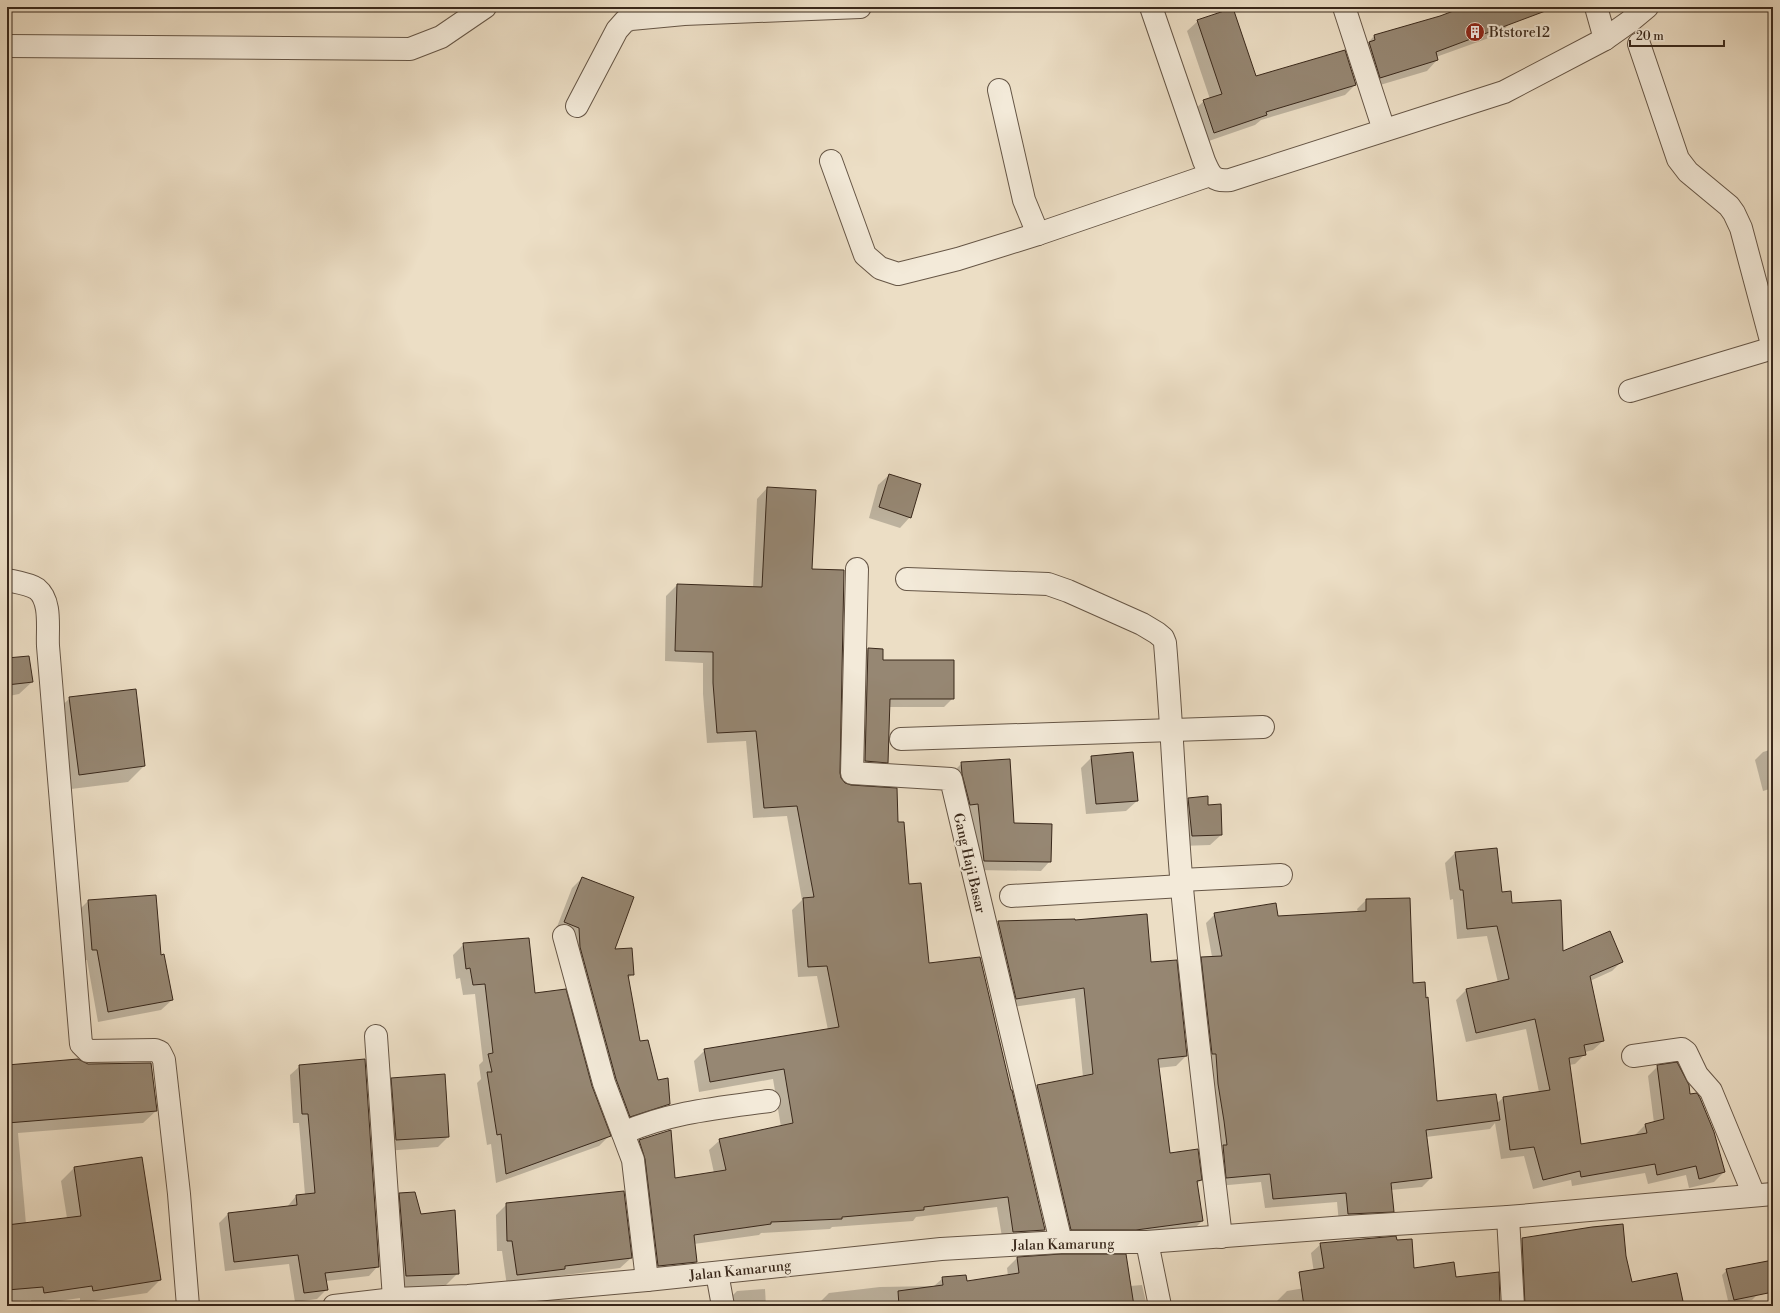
<svg xmlns="http://www.w3.org/2000/svg" width="1780" height="1313" viewBox="0 0 1780 1313" font-family="'Libre Bodoni',serif">
  <style>
    .shadow { fill: #0003 }
    .building { fill: #968773; stroke: #39281b }
    .lines { fill: none; stroke-linecap: round; stroke-linejoin: round }
    .minor-casing { stroke: #665646; stroke-width: 24 }
    .minor { stroke: #f3ead9; stroke-width: 22 }
    .labels { text-anchor: middle; stroke-width: 4; stroke-linejoin: round; paint-order: stroke }
    .poi-label { font-size: 14px; fill: #39281b; stroke: #f3ead9; text-anchor: start }
    .street-label { font-size: 14px; fill: #39281b; stroke: #f3ead9 }
  </style>
  <rect width="100%" height="100%" fill="#ecdec5"/>
  <filter id="stains"><feTurbulence type="fractalNoise" baseFrequency=".005" numOctaves="4"/><feColorMatrix values="0 0 0 0 .2 0 0 0 0 .09 0 0 0 0 .02 0 0 0 .5 -.17"/></filter>
  <radialGradient id="worn" r=".72"><stop offset=".6" stop-color="#630" stop-opacity="0"/><stop offset="1" stop-color="#630" stop-opacity=".3"/></radialGradient>
  <!-- shadow -->
  <g class="shadow">
    <path d="M 1462,7 L 1504,7 L 1510,23 L 1500,34 L 1436,57 L 1437,60 L 1427,71 L 1370,88 L 1364,47 L 1374,36 L 1440,17 L 1462,9 Z"/>
    <path d="M 1198,21 L 1255,78 L 1355,85 L 1345,95 L 1261,120 L 1255,125 L 1203,143 L 1193,111 L 1204,101 L 1210,99 L 1187,31 Z"/>
    <path d="M 889,475 L 910,517 L 900,528 L 869,518 L 878,485 Z"/>
    <path d="M 767,488 L 811,570 L 840,779 L 844,784 L 897,824 L 908,885 L 928,964 L 1010,1091 L 1011,1091 L 1044,1230 L 1034,1241 L 1003,1243 L 997,1207 L 916,1217 L 913,1221 L 832,1227 L 830,1229 L 761,1233 L 759,1235 L 694,1244 L 696,1262 L 685,1272 L 648,1276 L 629,1152 L 639,1141 L 674,1180 L 714,1173 L 709,1150 L 720,1140 L 781,1127 L 773,1079 L 699,1092 L 694,1061 L 705,1050 L 828,1030 L 817,976 L 798,977 L 792,910 L 802,900 L 787,816 L 753,818 L 746,741 L 707,743 L 703,694 L 703,663 L 665,661 L 666,596 L 677,585 L 753,588 L 757,499 Z"/>
    <path d="M 1773,543 L 1773,573 L 1768,548 Z"/>
    <path d="M 868,649 L 882,650 L 882,661 L 953,698 L 944,707 L 889,707 L 887,762 L 878,771 L 856,770 L 859,659 Z"/>
    <path d="M 7,659 L 32,682 L 19,694 L 9,696 L 12,742 L 7,748 Z"/>
    <path d="M 70,698 L 144,766 L 128,782 L 63,790 L 54,713 Z"/>
    <path d="M 1773,721 L 1773,732 L 1770,724 Z"/>
    <path d="M 1773,749 L 1773,788 L 1763,791 L 1755,760 L 1763,752 Z"/>
    <path d="M 1092,757 L 1137,801 L 1126,811 L 1086,814 L 1081,768 Z"/>
    <path d="M 962,763 L 1013,824 L 1050,861 L 1041,871 L 975,870 L 953,772 Z"/>
    <path d="M 1189,799 L 1207,806 L 1221,835 L 1210,845 L 1181,846 L 1178,810 Z"/>
    <path d="M 1455,853 L 1501,893 L 1562,952 L 1622,961 L 1612,971 L 1590,981 L 1603,1041 L 1593,1050 L 1585,1052 L 1585,1054 L 1575,1064 L 1569,1065 L 1580,1145 L 1635,1135 L 1645,1125 L 1654,1123 L 1648,1076 L 1658,1066 L 1690,1096 L 1724,1172 L 1714,1182 L 1689,1188 L 1686,1175 L 1648,1184 L 1645,1173 L 1572,1186 L 1571,1180 L 1533,1189 L 1524,1156 L 1501,1159 L 1495,1123 L 1490,1129 L 1426,1137 L 1431,1178 L 1422,1187 L 1391,1190 L 1393,1211 L 1384,1220 L 1339,1223 L 1337,1202 L 1265,1208 L 1261,1182 L 1218,1186 L 1193,967 L 1202,958 L 1212,957 L 1206,923 L 1215,914 L 1277,917 L 1358,912 L 1357,909 L 1366,900 L 1412,984 L 1436,1102 L 1496,1104 L 1503,1098 L 1539,1092 L 1526,1029 L 1466,1042 L 1456,1000 L 1466,990 L 1498,983 L 1487,936 L 1457,939 L 1453,899 L 1450,900 L 1445,863 Z"/>
    <path d="M 582,878 L 613,950 L 633,974 L 627,979 L 639,1043 L 669,1104 L 658,1114 L 620,1126 L 555,932 L 572,888 Z"/>
    <path d="M 155,896 L 160,956 L 172,1000 L 161,1010 L 98,1022 L 87,960 L 82,961 L 77,912 L 88,901 Z"/>
    <path d="M 1074,920 L 1150,963 L 1186,1056 L 1176,1066 L 1158,1068 L 1170,1154 L 1201,1180 L 1197,1184 L 1202,1221 L 1192,1231 L 1061,1239 L 1027,1096 L 1037,1086 L 1083,1077 L 1075,998 L 1006,1008 L 988,932 L 998,922 Z"/>
    <path d="M 464,944 L 534,994 L 591,1087 L 609,1136 L 599,1146 L 496,1183 L 491,1144 L 487,1145 L 477,1083 L 481,1079 L 479,1065 L 483,1061 L 475,994 L 463,995 L 460,978 L 456,979 L 453,955 Z"/>
    <path d="M 7,1066 L 156,1111 L 143,1123 L 18,1133 L 26,1224 L 67,1218 L 61,1181 L 74,1168 L 141,1158 L 160,1280 L 147,1293 L 80,1303 L 80,1298 L 31,1305 L 31,1300 L 7,1301 Z"/>
    <path d="M 300,1066 L 378,1266 L 369,1276 L 326,1281 L 327,1289 L 317,1299 L 295,1302 L 289,1264 L 225,1271 L 219,1223 L 228,1214 L 287,1207 L 296,1196 L 305,1195 L 299,1123 L 293,1123 L 290,1075 Z"/>
    <path d="M 392,1079 L 448,1137 L 438,1147 L 385,1151 L 381,1089 Z"/>
    <path d="M 1773,1145 L 1773,1177 L 1770,1177 L 1769,1149 Z"/>
    <path d="M 400,1194 L 420,1215 L 458,1273 L 442,1289 L 390,1292 L 384,1209 Z"/>
    <path d="M 507,1204 L 631,1258 L 620,1268 L 557,1276 L 554,1279 L 507,1286 L 502,1251 L 497,1251 L 496,1215 Z"/>
    <path d="M 1773,1224 L 1773,1306 L 1772,1306 L 1770,1227 Z"/>
    <path d="M 1395,1238 L 1321,1306 L 1278,1306 L 1277,1301 L 1287,1291 L 1316,1286 L 1311,1253 L 1321,1244 Z"/>
    <path d="M 1522,1239 L 1625,1257 L 1631,1283 L 1683,1306 L 1515,1306 L 1512,1249 Z"/>
    <path d="M 1061,1256 L 1130,1286 L 1142,1285 L 1147,1306 L 819,1306 L 819,1303 L 829,1293 L 880,1287 L 934,1286 L 943,1278 L 966,1282 L 1008,1276 L 1007,1268 L 1017,1258 Z"/>
    <path d="M 1727,1270 L 1757,1295 L 1752,1300 L 1729,1305 L 1722,1275 Z"/>
    <path d="M 765,1289 L 766,1306 L 727,1306 L 727,1301 L 737,1291 Z"/>
  </g>
  <!-- building -->
  <g class="building">
    <path d="M 1464,7 L 1548,7 L 1548,10 L 1436,52 L 1438,60 L 1380,78 L 1369,42 L 1375,40 L 1374,35 L 1440,16 Z"/>
    <path d="M 1233,8 L 1256,76 L 1345,50 L 1356,85 L 1266,112 L 1267,115 L 1214,133 L 1203,100 L 1222,94 L 1197,20 Z"/>
    <path d="M 889,474 L 921,484 L 911,518 L 879,507 Z"/>
    <path d="M 767,487 L 816,490 L 812,569 L 844,570 L 840,773 L 841,778 L 845,783 L 851,785 L 897,788 L 898,822 L 904,822 L 909,884 L 921,883 L 929,963 L 980,957 L 1011,1090 L 1012,1090 L 1045,1230 L 1013,1232 L 1008,1197 L 924,1207 L 924,1210 L 842,1217 L 842,1219 L 771,1222 L 771,1224 L 694,1235 L 697,1262 L 658,1266 L 645,1159 L 639,1140 L 671,1130 L 675,1178 L 726,1170 L 719,1139 L 793,1123 L 784,1069 L 710,1082 L 704,1049 L 839,1027 L 827,966 L 808,967 L 803,898 L 814,897 L 797,806 L 764,808 L 756,731 L 717,733 L 713,683 L 713,652 L 675,651 L 677,584 L 762,587 Z"/>
    <path d="M 868,648 L 883,649 L 883,660 L 954,660 L 954,699 L 890,699 L 888,763 L 865,761 Z"/>
    <path d="M 29,656 L 33,682 L 7,685 L 7,658 Z"/>
    <path d="M 136,689 L 145,766 L 79,775 L 69,697 Z"/>
    <path d="M 1133,752 L 1138,801 L 1096,804 L 1091,756 Z"/>
    <path d="M 1010,759 L 1014,823 L 1052,824 L 1051,862 L 984,861 L 978,804 L 970,805 L 962,774 L 961,762 Z"/>
    <path d="M 1208,796 L 1208,805 L 1221,804 L 1222,835 L 1192,836 L 1188,798 Z"/>
    <path d="M 1497,848 L 1502,892 L 1511,891 L 1512,903 L 1561,900 L 1563,951 L 1610,931 L 1623,962 L 1590,976 L 1604,1041 L 1584,1045 L 1586,1055 L 1569,1058 L 1581,1144 L 1647,1133 L 1645,1124 L 1664,1119 L 1657,1065 L 1677,1062 L 1689,1085 L 1690,1094 L 1697,1093 L 1700,1098 L 1714,1132 L 1725,1172 L 1699,1179 L 1696,1166 L 1657,1175 L 1655,1164 L 1581,1177 L 1580,1171 L 1543,1180 L 1534,1147 L 1510,1150 L 1503,1097 L 1550,1090 L 1535,1019 L 1476,1033 L 1466,989 L 1509,979 L 1497,926 L 1467,929 L 1463,890 L 1460,890 L 1455,852 Z"/>
    <path d="M 582,877 L 634,897 L 615,949 L 632,948 L 634,975 L 628,975 L 640,1041 L 648,1040 L 658,1080 L 668,1078 L 670,1104 L 630,1117 L 616,1079 L 580,947 L 579,928 L 564,922 Z"/>
    <path d="M 156,895 L 161,955 L 164,954 L 173,1000 L 108,1012 L 97,950 L 92,950 L 88,900 Z"/>
    <path d="M 1410,898 L 1413,983 L 1425,982 L 1426,998 L 1428,997 L 1437,1101 L 1496,1094 L 1500,1120 L 1426,1130 L 1432,1178 L 1391,1183 L 1394,1212 L 1348,1214 L 1346,1193 L 1273,1199 L 1270,1174 L 1226,1178 L 1223,1145 L 1227,1145 L 1224,1121 L 1218,1084 L 1216,1054 L 1212,1054 L 1201,957 L 1222,956 L 1214,913 L 1276,903 L 1278,916 L 1366,911 L 1366,899 Z"/>
    <path d="M 1147,914 L 1151,962 L 1177,960 L 1187,1056 L 1158,1059 L 1170,1153 L 1198,1149 L 1202,1180 L 1197,1181 L 1203,1221 L 1136,1230 L 1071,1230 L 1037,1085 L 1093,1074 L 1084,988 L 1016,999 L 998,921 L 1075,919 L 1075,920 Z"/>
    <path d="M 529,938 L 535,993 L 566,989 L 592,1086 L 611,1136 L 506,1174 L 501,1134 L 497,1135 L 487,1072 L 492,1072 L 488,1054 L 493,1053 L 485,984 L 473,985 L 470,968 L 466,969 L 463,943 Z"/>
    <path d="M 78,1059 L 88,1064 L 151,1063 L 157,1111 L 7,1123 L 7,1065 Z"/>
    <path d="M 365,1059 L 379,1267 L 325,1273 L 328,1290 L 304,1293 L 298,1255 L 234,1262 L 228,1213 L 297,1205 L 296,1195 L 315,1193 L 308,1114 L 302,1114 L 299,1065 Z"/>
    <path d="M 445,1074 L 449,1137 L 396,1140 L 391,1078 Z"/>
    <path d="M 142,1157 L 161,1280 L 93,1291 L 92,1286 L 44,1293 L 43,1287 L 7,1290 L 7,1225 L 81,1216 L 74,1167 Z"/>
    <path d="M 624,1191 L 632,1258 L 565,1266 L 565,1269 L 517,1275 L 512,1241 L 507,1241 L 506,1203 Z"/>
    <path d="M 415,1192 L 421,1214 L 455,1210 L 459,1274 L 406,1276 L 399,1193 Z"/>
    <path d="M 1623,1224 L 1626,1256 L 1632,1282 L 1677,1273 L 1684,1306 L 1525,1306 L 1522,1238 L 1592,1227 Z"/>
    <path d="M 1396,1236 L 1397,1240 L 1412,1239 L 1414,1268 L 1454,1262 L 1456,1277 L 1499,1272 L 1500,1306 L 1304,1306 L 1299,1272 L 1324,1268 L 1320,1243 Z"/>
    <path d="M 1061,1254 L 1126,1254 L 1134,1306 L 899,1306 L 898,1291 L 943,1285 L 942,1277 L 966,1275 L 967,1281 L 1019,1273 L 1017,1257 Z"/>
    <path d="M 1773,1260 L 1773,1292 L 1734,1300 L 1726,1269 Z"/>
  </g>
  <g class="lines">
    <!-- minor casing -->
    <g class="minor-casing">
      <g id="minor">
        <path d="M 1151,7 L 1204,161 C 1210,175 1213,182 1230,180 L 1504,92 L 1605,39 L 1629,22 L 1647,7"/>
        <path d="M 1344,7 L 1384,130"/>
        <path d="M 1596,7 L 1605,39"/>
        <path d="M 1639,44 L 1678,159 L 1688,172 L 1729,206 L 1734,213 L 1741,228 L 1773,348"/>
        <path d="M 7,46 L 410,49 L 441,37 L 485,7"/>
        <path d="M 999,90 L 1024,200 L 1038,234"/>
        <path d="M 577,106 L 617,30 L 625,21 L 631,19 L 684,14 L 860,7"/>
        <path d="M 831,161 L 865,255 L 880,268 L 898,274 L 958,259 L 1038,234 L 1210,175"/>
        <path d="M 1630,391 L 1773,348"/>
        <path d="M 857,569 L 852,773 L 951,779 L 1061,1242"/>
        <path d="M 907,579 L 1048,584 L 1068,591 L 1142,624 L 1157,633 L 1163,638 L 1165,643 C 1172,725 1175,807 1182,888 C 1193,1005 1207,1121 1221,1237"/>
        <path d="M 7,580 C 16,582 30,584 37,589 C 52,601 47,629 48,646 L 81,1044 L 88,1051 L 155,1050 L 160,1052 L 164,1060 L 179,1194 L 188,1306"/>
        <path d="M 901,739 L 1263,727"/>
        <path d="M 1181,880 L 1281,875"/>
        <path d="M 1011,896 L 1182,886"/>
        <path d="M 564,936 L 604,1083 L 633,1160 L 647,1280"/>
        <path d="M 376,1036 L 394,1299"/>
        <path d="M 1633,1056 L 1682,1049 L 1686,1052 L 1697,1075 L 1711,1091 L 1754,1195"/>
        <path d="M 623,1133 C 671,1112 718,1108 769,1101"/>
        <path d="M 1508,1217 L 1513,1306"/>
        <path d="M 1147,1242 L 1160,1306"/>
        <path d="M 717,1273 L 723,1306"/>
        <path d="M 334,1306 L 394,1299 L 468,1296 L 647,1280 L 941,1249 L 1061,1242 L 1147,1242 L 1346,1227 L 1508,1217 L 1773,1194"/>
      </g>
    </g>
    <!-- minor -->
    <use href="#minor" class="minor"/>
  </g>
  <!-- icons -->
  <defs>
    <g id="building-disc" transform="scale(1)"><circle r="9.5" fill="#8f2418" stroke="#f3ead9"/><path d="M-4-6H4V6H1V3H-1V6H-4ZM-2.5-4.3h1.7v1.8h-1.7ZM.8-4.3h1.7v1.8H.8ZM-2.5-1h1.7V.8h-1.7ZM.8-1h1.7V.8H.8Z" fill="#fff"/></g>
  </defs>
  <g fill-rule="evenodd">
    <use href="#building-disc" x="1475" y="32"/>
  </g>
  <g class="labels">
    <!-- poi labels -->
    <g class="poi-label">
      <text x="1489" y="37">Btstore12</text>
    </g>
    <!-- street labels -->
    <g class="street-label">
      <text transform="translate(970 863) rotate(77)" y="5">Gang Haji Basar</text>
      <text transform="translate(1063 1244) rotate(-1)" y="5">Jalan Kamarung</text>
      <text transform="translate(740 1270) rotate(-6)" y="5">Jalan Kamarung</text>
    </g>
  </g>
  <!-- margin -->
  <rect width="1780" height="1313" fill="none" stroke="#ecdec5" stroke-width="24"/>
  <rect x="8" y="8" width="1764" height="1297" fill="none" stroke="#39281b" stroke-width="2"/>
  <rect x="12" y="12" width="1756" height="1289" fill="none" stroke="#39281b"/>
  <!-- scale -->
  <path d="M1630 40v6h94v-6" fill="none" stroke="#39281b" stroke-width="2"/>
  <text x="1636" y="40" font-size="12" fill="#39281b" stroke="#f3ead9" stroke-width="3" paint-order="stroke">20 m</text>
  <rect width="100%" height="100%" filter="url(#stains)"/>
  <rect width="100%" height="100%" fill="url(#worn)"/>
</svg>
